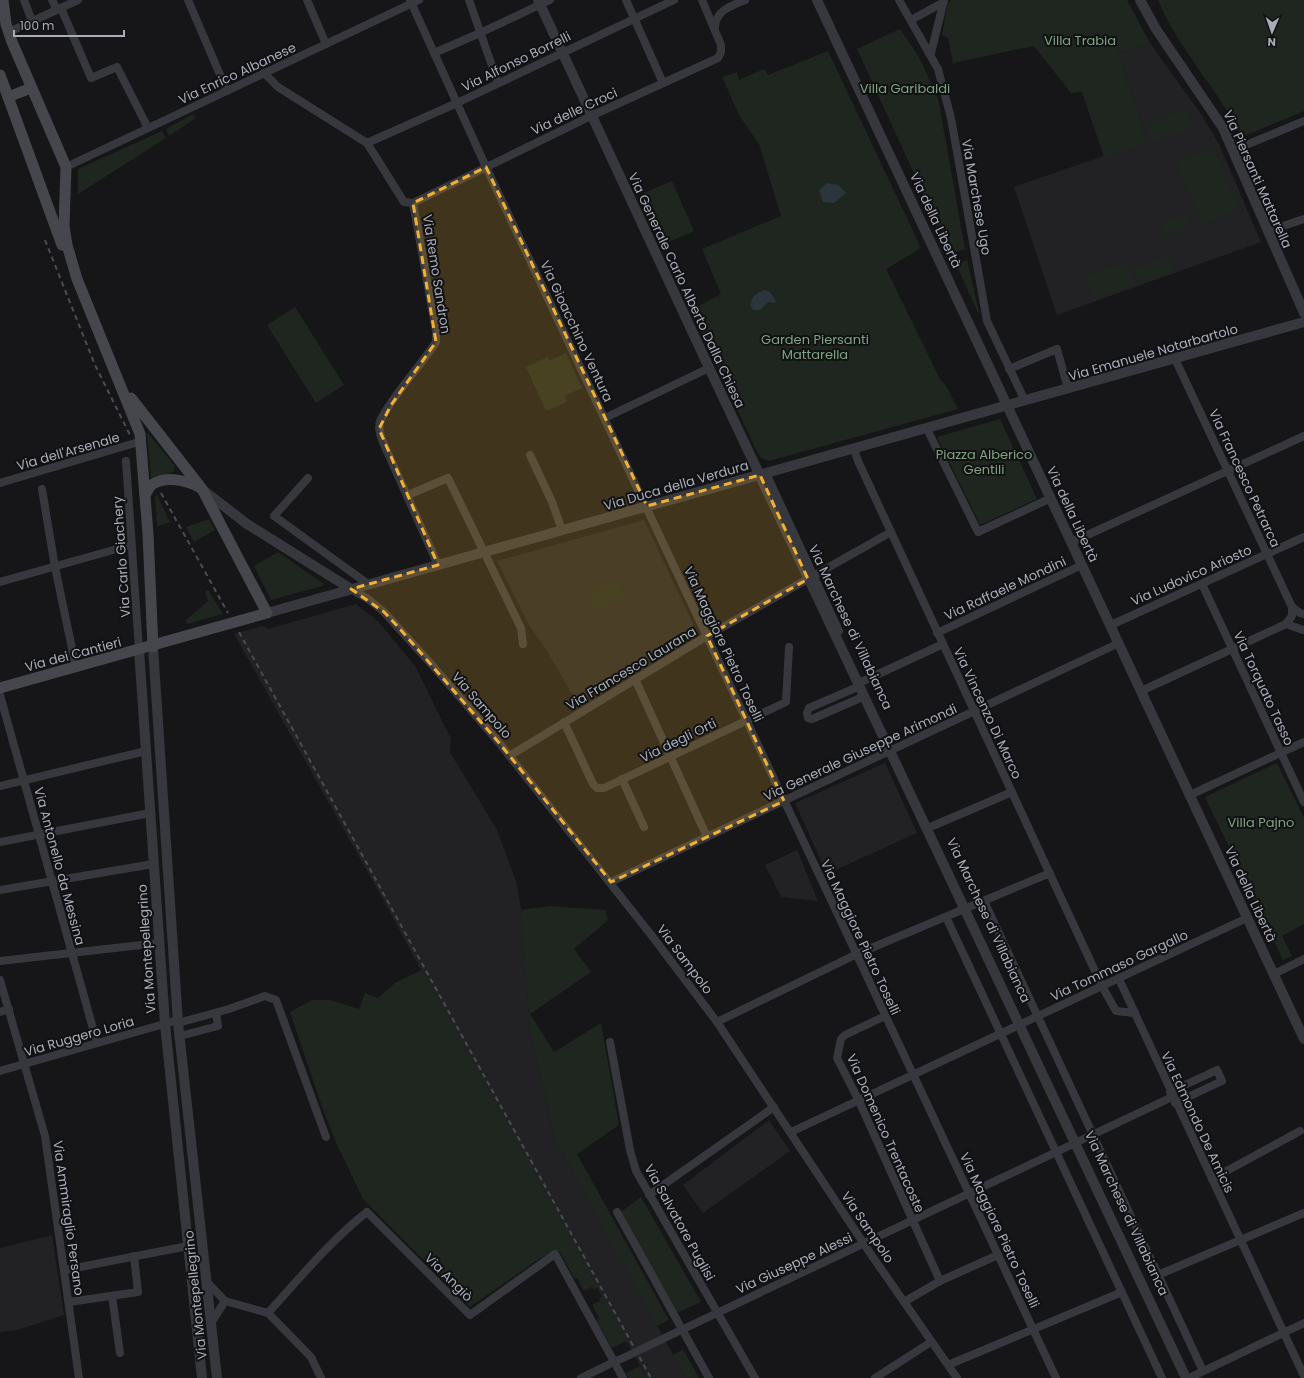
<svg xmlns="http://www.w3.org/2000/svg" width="1304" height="1378" viewBox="0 0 1304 1378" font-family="Poppins,sans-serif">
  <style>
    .built { fill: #222225 }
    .green { fill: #1e261f }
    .water { fill: #2c353c }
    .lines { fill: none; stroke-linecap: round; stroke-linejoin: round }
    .minor { stroke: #37383d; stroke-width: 8 }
    .tertiary { stroke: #37383d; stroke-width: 10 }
    .secondary { stroke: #45474d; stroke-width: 11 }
    .rail { stroke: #4a4c52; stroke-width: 2; stroke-dasharray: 5 4; stroke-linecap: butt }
    .minor-bridge { stroke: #37383d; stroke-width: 8 }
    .marked { fill: #f2b134; fill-opacity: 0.2; stroke: #f2b134; stroke-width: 3; stroke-dasharray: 8 5; stroke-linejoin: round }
    .labels { text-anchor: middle; stroke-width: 4; stroke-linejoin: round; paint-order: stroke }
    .park-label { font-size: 13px; fill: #7fa381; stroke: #111113 }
    .street-label { font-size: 13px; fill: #a8adb8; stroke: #111113 }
  </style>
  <rect width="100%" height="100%" fill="#161618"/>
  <!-- built -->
  <g class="built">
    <path d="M 1150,43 L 1201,114 L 1219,144 L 1261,242 L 1057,315 L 1014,187 L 1147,141 L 1118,53 Z"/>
    <path d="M 644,520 L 697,632 L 577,703 L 547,651 L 529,625 L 497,561 Z"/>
    <path d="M 356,604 L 378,621 L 415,666 L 451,739 L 450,752 L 497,830 L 517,884 L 522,917 L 530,1031 L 555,1140 L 686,1378 L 647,1378 L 451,1026 L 385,903 L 234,634 L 262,626 L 268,629 Z"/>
    <path d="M 885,763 L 917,833 L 827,874 L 795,803 Z"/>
    <path d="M 797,850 L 818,901 L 781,897 L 765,865 Z"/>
    <path d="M 769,1120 L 790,1151 L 703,1213 L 683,1185 Z"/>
    <path d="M 52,1235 L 64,1315 L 17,1330 L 0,1332 L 0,1248 Z"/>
  </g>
  <!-- green -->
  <g class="green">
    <path d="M 951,0 L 1127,0 L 1150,43 L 1118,53 L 1147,141 L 1105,160 L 1082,92 L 1071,93 L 1034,46 L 953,63 L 948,38 L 942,35 L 947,7 Z"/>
    <path d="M 1158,0 L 1304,0 L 1304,111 L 1242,137 C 1218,89 1178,49 1158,0 Z"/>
    <path d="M 900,29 L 919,57 L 938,98 L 965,249 L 951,254 L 857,49 Z"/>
    <path d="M 828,51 L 921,248 L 886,269 L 941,381 L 945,384 L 958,409 L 769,461 L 761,458 L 757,452 L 691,310 L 721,294 L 702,249 L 781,216 L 759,144 L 739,115 L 722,77 L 737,72 L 739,80 L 764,69 L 768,75 Z"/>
    <path d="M 1186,109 L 1193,129 L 1153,143 L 1145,124 Z"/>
    <path d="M 193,114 L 196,118 L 169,136 L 166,129 Z"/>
    <path d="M 162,131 L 166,138 L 78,194 L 78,169 Z"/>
    <path d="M 1213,147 L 1239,209 L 1203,224 L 1176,162 Z"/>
    <path d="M 672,181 L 694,231 L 662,245 L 639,195 Z"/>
    <path d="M 1185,213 L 1190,228 L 1165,237 L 1160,222 Z"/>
    <path d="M 1168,256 L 1173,272 L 1139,284 L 1133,268 Z"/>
    <path d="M 967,260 L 979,312 L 978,313 L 956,264 Z"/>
    <path d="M 1126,262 L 1134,286 L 1095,300 L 1086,276 Z"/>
    <path d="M 295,307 L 344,385 L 316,403 L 267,325 Z"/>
    <path d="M 566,353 L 582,388 L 565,396 L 567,402 L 546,411 L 526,367 L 548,357 L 549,361 Z"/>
    <path d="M 1000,419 L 1037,499 L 980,525 L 937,437 Z"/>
    <path d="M 147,432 L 175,466 L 173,472 L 154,479 L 151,478 Z"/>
    <path d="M 157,495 L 170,522 L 157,527 L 155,496 Z"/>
    <path d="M 209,519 L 215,530 L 194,542 L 186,527 Z"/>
    <path d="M 278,552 L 324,584 L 322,586 L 271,600 L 254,566 Z"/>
    <path d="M 615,579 L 625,595 L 596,612 L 586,596 Z"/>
    <path d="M 208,590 L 223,614 L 187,624 L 186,620 L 208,601 L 205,592 Z"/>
    <path d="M 1277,763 L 1304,818 L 1304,924 L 1282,936 L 1292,956 L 1283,960 L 1205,797 Z"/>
    <path d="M 550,906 L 605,910 L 608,920 L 574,949 L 591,972 L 530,1014 L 554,1052 L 601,1023 L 619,1125 L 577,1154 L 669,1320 L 657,1326 L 555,1140 L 530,1031 L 521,910 Z"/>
    <path d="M 422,970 L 598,1287 L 594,1290 L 592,1287 L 584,1291 L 578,1279 L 574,1278 L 559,1251 L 555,1250 L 536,1261 L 470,1307 L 363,1199 L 338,1147 L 322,1107 L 290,1012 L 312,1000 L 330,1000 L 359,1009 L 365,993 L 378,998 L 395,983 Z"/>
    <path d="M 641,1197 L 701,1302 L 676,1313 L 621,1212 Z"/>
    <path d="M 603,1296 L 627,1341 L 612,1348 L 597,1321 L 599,1318 L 592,1305 L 600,1301 L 599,1298 Z"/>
    <path d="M 683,1349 L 699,1378 L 686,1378 L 673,1355 Z"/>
    <path d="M 640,1366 L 647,1378 L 629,1378 L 626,1373 Z"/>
  </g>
  <!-- water -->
  <g class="water">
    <path d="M 827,183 L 838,185 L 846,193 L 834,203 L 823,202 L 819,190 Z"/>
    <path d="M 765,290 L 770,292 L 777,303 L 768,302 L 760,310 L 753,310 L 750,305 C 752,296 756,293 765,290 Z"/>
  </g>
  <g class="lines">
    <!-- minor -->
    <g class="minor">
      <path d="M 24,0 L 32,21"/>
      <path d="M 52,0 L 57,10"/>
      <path d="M 188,0 L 227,91"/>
      <path d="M 307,0 L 326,44"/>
      <path d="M 410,0 L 486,167 L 1056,1378"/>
      <path d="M 469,0 L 498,83"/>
      <path d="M 626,0 L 663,83"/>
      <path d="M 899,0 L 938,69 L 951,118 L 987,321 L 1025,401"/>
      <path d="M 61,8 L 91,78 L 117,67 L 148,128"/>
      <path d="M 911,20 L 944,2"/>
      <path d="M 715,27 C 716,10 731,6 745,0"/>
      <path d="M 9,32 L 78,0"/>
      <path d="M 434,53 L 480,33 L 550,0"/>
      <path d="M 931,53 L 944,0"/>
      <path d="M 264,73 L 278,87 L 367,143 L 404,202 L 413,203"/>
      <path d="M 367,143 L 457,103 L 674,0"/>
      <path d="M 1234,150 L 1304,121"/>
      <path d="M 66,167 L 419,0"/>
      <path d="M 413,203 L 591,116 L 718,58 L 721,52 L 721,45 L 702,0"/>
      <path d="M 413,203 L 436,331 L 436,342 C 420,367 392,396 380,421 C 378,428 380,434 382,440 L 438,565"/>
      <path d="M 1268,231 L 1304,219"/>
      <path d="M 1175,359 L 1292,607 L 1300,613 L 1304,614"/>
      <path d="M 1009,369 L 1057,349 L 1068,389"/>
      <path d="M 605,418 L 709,368"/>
      <path d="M 927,429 L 978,532 L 1051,498"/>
      <path d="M 854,449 L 858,461 L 891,532 L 1102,986 L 1116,1011 L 1135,1013"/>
      <path d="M 530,455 L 552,502 L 562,530"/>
      <path d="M 126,461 L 139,650"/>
      <path d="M 766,473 L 839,631"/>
      <path d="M 308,478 L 274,516 L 368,584"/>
      <path d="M 0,483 L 142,441"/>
      <path d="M 42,489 L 55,567 L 76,668"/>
      <path d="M 408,495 L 448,478 L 521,628 L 523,644"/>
      <path d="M 1072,542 L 1304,436"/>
      <path d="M 0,582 L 131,545"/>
      <path d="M 1202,584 L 1304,802"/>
      <path d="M 351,589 L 368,599 L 384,612 L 432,665 L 500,744 L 652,936 L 717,1022 L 870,1253 L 957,1378"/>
      <path d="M 1286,624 L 1303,630"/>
      <path d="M 1111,625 L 1304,537"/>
      <path d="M 937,633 L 1082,565"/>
      <path d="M 635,679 L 707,837"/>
      <path d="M 859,683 L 943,644"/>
      <path d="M 860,686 L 809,708 L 807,713 L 808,718 L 812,719 L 865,696"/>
      <path d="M 1141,691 L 1286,624 L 1292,616 L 1292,607"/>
      <path d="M 0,695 L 97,1043"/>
      <path d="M 564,722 L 593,784 L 597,788 L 604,788 L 786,702 L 789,647"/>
      <path d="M 509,756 L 707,636 L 891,532"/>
      <path d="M 622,779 L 644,827"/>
      <path d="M 0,786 L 146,751"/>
      <path d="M 1190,795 L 1304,742"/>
      <path d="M 928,828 L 1012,792"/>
      <path d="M 0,842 L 150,813"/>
      <path d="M 611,882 L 1119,643"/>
      <path d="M 0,890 L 153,864"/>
      <path d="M 984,901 L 1203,1371"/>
      <path d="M 946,917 L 1162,1378"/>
      <path d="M 0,961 L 159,943"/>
      <path d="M 1274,974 L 1304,959"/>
      <path d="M 1119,979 L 1304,1376"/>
      <path d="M 0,980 L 45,1136 L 79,1378"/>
      <path d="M 0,1012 L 9,1009"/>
      <path d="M 885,1016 L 845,1035 L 841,1039 L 837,1058 L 859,1101 L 940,1281"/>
      <path d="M 717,1022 L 857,954 L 1050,873"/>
      <path d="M 178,1023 L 229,1009 L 265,996 L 276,1000 L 326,1137"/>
      <path d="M 180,1036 L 218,1026 L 216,1013"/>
      <path d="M 610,1042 L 630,1150 L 636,1171 L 755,1378"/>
      <path d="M 0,1071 L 178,1020"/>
      <path d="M 1170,1092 L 1217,1070 L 1222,1081 L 1175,1103"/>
      <path d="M 791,1132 L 1247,918"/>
      <path d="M 1212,1179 L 1300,1131"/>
      <path d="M 649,1195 L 774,1107"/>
      <path d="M 617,1212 L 709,1378"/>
      <path d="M 65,1270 L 188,1246"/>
      <path d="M 1158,1275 L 1304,1213"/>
      <path d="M 206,1281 L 225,1301"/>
      <path d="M 112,1296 L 120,1353"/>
      <path d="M 225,1301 L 268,1313 C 299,1279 330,1241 367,1212 L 470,1315 L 555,1254 L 623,1378"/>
      <path d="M 69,1302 L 138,1292 L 134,1256"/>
      <path d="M 904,1302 L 940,1281 L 998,1255"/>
      <path d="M 268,1313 L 311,1357 L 321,1378"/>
      <path d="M 211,1323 L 225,1301"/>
      <path d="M 675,1333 L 1172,1097"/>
      <path d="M 948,1365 L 1122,1292"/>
      <path d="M 581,1378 L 618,1360"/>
      <path d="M 875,1378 L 931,1342"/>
      <path d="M 1189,1378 L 1304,1323"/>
    </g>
    <!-- tertiary -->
    <g class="tertiary">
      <path d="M 538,0 L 711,372 L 1186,1378"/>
      <path d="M 817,0 L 1304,1039"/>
      <path d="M 1140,0 L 1156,29 L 1223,128 L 1304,313"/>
      <path d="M 203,490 L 247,524 L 351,589"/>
      <path d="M 267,613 L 1304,322"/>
      <path d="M 153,647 L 178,1023 L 217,1378"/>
      <path d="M 139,650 L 165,1024 L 202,1378"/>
    </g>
    <!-- secondary -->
    <g class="secondary">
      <path d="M 3,0 L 6,24 L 12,42 L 66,167 L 64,226 L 67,245 L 77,279 L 140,434 L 148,534 L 153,647"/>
      <path d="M 0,75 L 62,245"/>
      <path d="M 8,97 L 31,88"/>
      <path d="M 145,495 C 147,492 149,486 153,484 C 167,476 185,480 199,487"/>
      <path d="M 0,688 L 267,613 L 202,489 L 131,398"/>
    </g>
    <!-- rail -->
    <g class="rail">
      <path d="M 45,240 L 95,365 L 130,435"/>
      <path d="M 161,493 L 228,613"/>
      <path d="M 239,632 L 651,1378"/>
    </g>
    <!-- minor-bridge -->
    <path class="minor-bridge" d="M 621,1359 L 675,1333"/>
  </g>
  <!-- marked area -->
  <path class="marked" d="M 486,167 L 647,506 L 760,475 L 808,579 L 707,636 L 784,801 L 611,882 L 500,744 L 400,629 L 384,612 L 351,589 L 438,565 L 379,429 L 391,405 L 436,342 L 413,203 Z"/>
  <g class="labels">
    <!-- park labels -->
    <g class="park-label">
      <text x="1080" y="45">Villa Trabia</text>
      <text x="905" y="93">Villa Garibaldi</text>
      <text x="815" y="344">Garden Piersanti<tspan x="815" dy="15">Mattarella</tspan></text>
      <text x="984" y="459">Piazza Alberico<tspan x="984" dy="15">Gentili</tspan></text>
      <text x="1261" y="827">Villa Pajno</text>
    </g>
    <!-- street labels -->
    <g class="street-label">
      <text transform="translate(516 61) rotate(-26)" y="5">Via Alfonso Borrelli</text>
      <text transform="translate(237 73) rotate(-25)" y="5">Via Enrico Albanese</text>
      <text transform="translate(574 111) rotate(-25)" y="5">Via delle Croci</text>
      <text transform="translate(1258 179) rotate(66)" y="5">Via Piersanti Mattarella</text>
      <text transform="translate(977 197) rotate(80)" y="5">Via Marchese Ugo</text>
      <text transform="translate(936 220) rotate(65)" y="5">Via della Libertà</text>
      <text transform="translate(437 274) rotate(81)" y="5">Via Remo Sandron</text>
      <text transform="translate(687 290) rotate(65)" y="5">Via Generale Carlo Alberto Dalla Chiesa</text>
      <text transform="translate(577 331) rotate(65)" y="5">Via Gioacchino Ventura</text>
      <text transform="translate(1153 352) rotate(-16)" y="5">Via Emanuele Notarbartolo</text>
      <text transform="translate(68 451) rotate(-16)" y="5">Via dell'Arsenale</text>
      <text transform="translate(1245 478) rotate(65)" y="5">Via Francesco Petrarca</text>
      <text transform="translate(676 485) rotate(-16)" y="5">Via Duca della Verdura</text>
      <text transform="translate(1073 514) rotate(65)" y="5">Via della Libertà</text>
      <text transform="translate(121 557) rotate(-94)" y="5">Via Carlo Giachery</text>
      <text transform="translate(1191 575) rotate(-24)" y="5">Via Ludovico Ariosto</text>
      <text transform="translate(1005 588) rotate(-25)" y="5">Via Raffaele Mondini</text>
      <text transform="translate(851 627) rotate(65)" y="5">Via Marchese di Villabianca</text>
      <text transform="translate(724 644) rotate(65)" y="5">Via Maggiore Pietro Toselli</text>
      <text transform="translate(73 654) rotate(-15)" y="5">Via dei Cantieri</text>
      <text transform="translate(631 668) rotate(-31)" y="5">Via Francesco Laurana</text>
      <text transform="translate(1264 688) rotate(65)" y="5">Via Torquato Tasso</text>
      <text transform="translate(482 705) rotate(49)" y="5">Via Sampolo</text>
      <text transform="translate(988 713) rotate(65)" y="5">Via Vincenzo Di Marco</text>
      <text transform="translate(678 740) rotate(-26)" y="5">Via degli Orti</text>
      <text transform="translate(860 752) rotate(-25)" y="5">Via Generale Giuseppe Arimondi</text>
      <text transform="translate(60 866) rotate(75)" y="5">Via Antonello da Messina</text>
      <text transform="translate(1251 894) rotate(65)" y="5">Via della Libertà</text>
      <text transform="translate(989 920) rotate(65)" y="5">Via Marchese di Villabianca</text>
      <text transform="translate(861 937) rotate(65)" y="5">Via Maggiore Pietro Toselli</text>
      <text transform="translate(146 949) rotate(-94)" y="5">Via Montepellegrino</text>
      <text transform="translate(685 959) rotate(53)" y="5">Via Sampolo</text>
      <text transform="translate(1119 965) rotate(-25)" y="5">Via Tommaso Gargallo</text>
      <text transform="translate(79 1036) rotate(-16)" y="5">Via Ruggero Loria</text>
      <text transform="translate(1198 1122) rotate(65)" y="5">Via Edmondo De Amicis</text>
      <text transform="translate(886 1133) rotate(66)" y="5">Via Domenico Trentacoste</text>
      <text transform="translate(1127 1213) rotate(65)" y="5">Via Marchese di Villabianca</text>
      <text transform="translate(69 1218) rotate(82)" y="5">Via Ammiraglio Persano</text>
      <text transform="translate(680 1222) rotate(61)" y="5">Via Salvatore Puglisi</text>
      <text transform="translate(868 1227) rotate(56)" y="5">Via Sampolo</text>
      <text transform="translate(1000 1230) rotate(65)" y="5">Via Maggiore Pietro Toselli</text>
      <text transform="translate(794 1263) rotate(-25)" y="5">Via Giuseppe Alessi</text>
      <text transform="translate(449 1277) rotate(45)" y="5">Via Angiò</text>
      <text transform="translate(195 1295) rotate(-96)" y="5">Via Montepellegrino</text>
    </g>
  </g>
  <!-- north arrow -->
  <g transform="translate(1272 32) rotate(182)" stroke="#111113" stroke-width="3" paint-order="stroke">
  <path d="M0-3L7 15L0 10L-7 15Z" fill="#a8adb8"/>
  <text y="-6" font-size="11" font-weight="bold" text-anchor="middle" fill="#a8adb8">N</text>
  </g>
  <!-- scale -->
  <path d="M14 30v6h110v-6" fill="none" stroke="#a8adb8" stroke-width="2"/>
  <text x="20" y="30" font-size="12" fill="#a8adb8" stroke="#111113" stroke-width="3" paint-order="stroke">100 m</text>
</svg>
